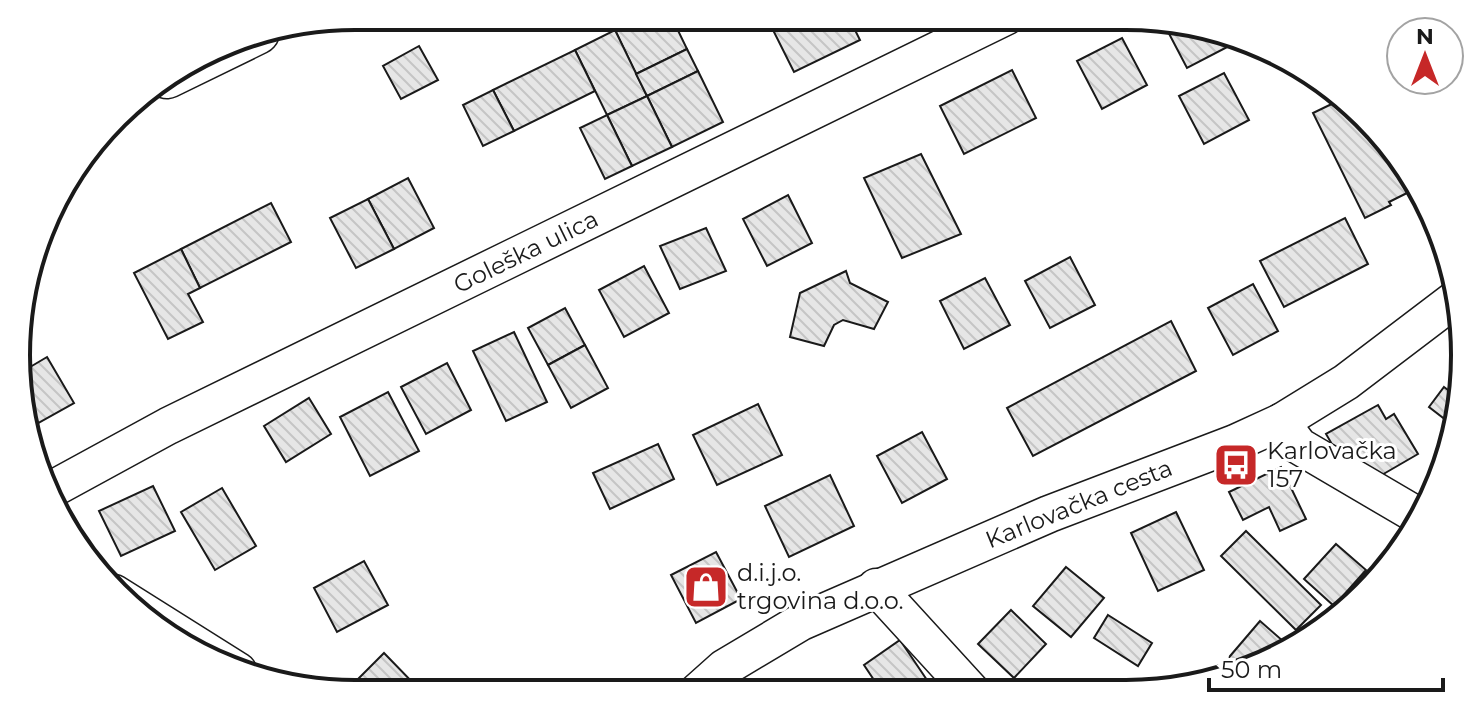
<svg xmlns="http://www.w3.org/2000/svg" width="1481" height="710" viewBox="0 0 1481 710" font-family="Montserrat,sans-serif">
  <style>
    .building { fill: url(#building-back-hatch); stroke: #1a1a1a; stroke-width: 2 }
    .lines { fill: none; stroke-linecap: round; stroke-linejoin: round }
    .minor-casing { stroke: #1a1a1a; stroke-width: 39 }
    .major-casing { stroke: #1a1a1a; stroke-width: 47 }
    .minor { stroke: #fff; stroke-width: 36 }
    .major { stroke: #fff; stroke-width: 44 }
    .labels { text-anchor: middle; stroke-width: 6; stroke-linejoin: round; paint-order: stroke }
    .street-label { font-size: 24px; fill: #1a1a1a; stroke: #fff }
    .poi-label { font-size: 24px; fill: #1a1a1a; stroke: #fff; text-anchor: start }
    .rim { fill: none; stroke: #1a1a1a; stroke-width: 4 }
  </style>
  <defs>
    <pattern id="building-back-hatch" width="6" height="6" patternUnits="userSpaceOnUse" patternTransform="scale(2)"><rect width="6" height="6" fill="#e6e6e6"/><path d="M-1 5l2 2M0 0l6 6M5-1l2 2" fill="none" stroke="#c5c5c5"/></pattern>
  </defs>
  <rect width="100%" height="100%" fill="#fff"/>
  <!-- building -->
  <g class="building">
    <path d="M 645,16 L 671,16 L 687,49 L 636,74 L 615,30 Z"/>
    <path d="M 766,16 L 848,16 L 860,40 L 794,72 Z"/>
    <path d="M 874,16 L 899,16 L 878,25 Z"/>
    <path d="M 1164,24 L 1229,36 L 1233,44 L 1187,68 Z"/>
    <path d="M 615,30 L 647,96 L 607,115 L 575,50 Z"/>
    <path d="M 1122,38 L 1147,85 L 1102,109 L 1077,61 Z"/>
    <path d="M 419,46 L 438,80 L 401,99 L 383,66 Z"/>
    <path d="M 687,49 L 698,71 L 647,96 L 636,74 Z"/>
    <path d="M 575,50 L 595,91 L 514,131 L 493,90 Z"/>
    <path d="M 1012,70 L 1036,118 L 964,154 L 940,106 Z"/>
    <path d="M 698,71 L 723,122 L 672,147 L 647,96 Z"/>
    <path d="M 1224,73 L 1249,120 L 1204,144 L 1179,96 Z"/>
    <path d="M 493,90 L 514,131 L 483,146 L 463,105 Z"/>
    <path d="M 647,96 L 672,147 L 632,166 L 607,115 Z"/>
    <path d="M 1342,99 L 1366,116 L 1415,189 L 1389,202 L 1391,205 L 1365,218 L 1313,113 Z"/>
    <path d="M 607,115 L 632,166 L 605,179 L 580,128 Z"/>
    <path d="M 921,154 L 961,234 L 902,258 L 864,178 Z"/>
    <path d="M 408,178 L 434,228 L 394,249 L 368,199 Z"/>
    <path d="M 788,195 L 812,243 L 767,266 L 743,219 Z"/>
    <path d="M 368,199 L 394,249 L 356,268 L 330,218 Z"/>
    <path d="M 271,203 L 291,242 L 200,288 L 181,249 Z"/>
    <path d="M 1345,218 L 1368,264 L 1284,307 L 1260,261 Z"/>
    <path d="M 706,228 L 726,271 L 680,289 L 660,246 Z"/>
    <path d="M 181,249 L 200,288 L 188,294 L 203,322 L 168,339 L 134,273 Z"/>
    <path d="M 1070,257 L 1095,305 L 1050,328 L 1025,281 Z"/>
    <path d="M 644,266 L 669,313 L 624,337 L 599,290 Z"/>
    <path d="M 846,271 L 850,283 L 888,302 L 874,329 L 843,320 L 834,325 L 824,346 L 790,337 L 800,293 Z"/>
    <path d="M 985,278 L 1010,325 L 964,349 L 940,301 Z"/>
    <path d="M 1253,284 L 1278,331 L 1233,355 L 1208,308 Z"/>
    <path d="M 565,308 L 585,345 L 548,365 L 528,328 Z"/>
    <path d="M 1171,321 L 1196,371 L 1033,456 L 1007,408 Z"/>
    <path d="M 514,332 L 547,402 L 506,421 L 473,351 Z"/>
    <path d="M 585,345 L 608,388 L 571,408 L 548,365 Z"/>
    <path d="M 47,357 L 74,403 L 31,427 L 19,399 L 20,373 Z"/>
    <path d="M 447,363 L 471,410 L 426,434 L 401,387 Z"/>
    <path d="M 1444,387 L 1457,397 L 1451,424 L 1429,407 Z"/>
    <path d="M 388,392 L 419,451 L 370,476 L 340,417 Z"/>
    <path d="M 309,398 L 331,434 L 286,462 L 264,426 Z"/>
    <path d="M 758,404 L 782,455 L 717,485 L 693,435 Z"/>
    <path d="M 1378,405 L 1386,419 L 1394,414 L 1418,454 L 1380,476 L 1340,458 L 1326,434 Z"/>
    <path d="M 922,432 L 947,479 L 902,503 L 877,456 Z"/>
    <path d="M 658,444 L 674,479 L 610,509 L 593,473 Z"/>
    <path d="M 1281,467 L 1306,519 L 1280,531 L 1269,507 L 1243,520 L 1229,492 Z"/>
    <path d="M 830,475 L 854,526 L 789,557 L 765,506 Z"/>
    <path d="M 153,486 L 175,531 L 121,556 L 99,511 Z"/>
    <path d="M 222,488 L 256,546 L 215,570 L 181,512 Z"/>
    <path d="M 1176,512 L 1204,570 L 1158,591 L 1131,533 Z"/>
    <path d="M 1246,531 L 1321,605 L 1296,630 L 1221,556 Z"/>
    <path d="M 1336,544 L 1366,570 L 1334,606 L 1304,579 Z"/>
    <path d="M 716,552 L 741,599 L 696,623 L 671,575 Z"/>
    <path d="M 364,561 L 388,605 L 337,632 L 314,588 Z"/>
    <path d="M 1066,567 L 1104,598 L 1071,637 L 1033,606 Z"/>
    <path d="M 1011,610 L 1046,644 L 1014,678 L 978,644 Z"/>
    <path d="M 1108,615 L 1152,643 L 1138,666 L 1094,638 Z"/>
    <path d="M 1260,621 L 1291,648 L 1255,668 L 1238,673 L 1225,662 Z"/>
    <path d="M 900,640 L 929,683 L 917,692 L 882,692 L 864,665 Z"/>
    <path d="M 384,653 L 420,690 L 417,694 L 360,694 L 352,685 Z"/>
    <path d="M 1071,680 L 1088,691 L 1064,691 Z"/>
    <path d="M 935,681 L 942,692 L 917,692 L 929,683 Z"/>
  </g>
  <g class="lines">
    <!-- minor casing -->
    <g class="minor-casing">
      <g id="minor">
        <path d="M 1281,422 L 1299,446 L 1420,517"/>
        <path d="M 47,492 L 168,426 L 1007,16"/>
        <path d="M 876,587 L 972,692"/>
        <path d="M 114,593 L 238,671"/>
        <path d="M 696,693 L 724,668 L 801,622 L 1049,514 L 1235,443 L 1281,422 L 1346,382 L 1454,300"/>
      </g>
    </g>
    <!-- major casing -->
    <g class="major-casing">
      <path id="major" d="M 167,76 L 257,32"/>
    </g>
    <!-- minor -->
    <use href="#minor" class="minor"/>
    <!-- major -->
    <use href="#major" class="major"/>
  </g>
  <!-- icons -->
  <defs>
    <g id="bus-square" transform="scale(2.3)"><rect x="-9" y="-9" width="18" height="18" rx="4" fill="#c62828" stroke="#fff"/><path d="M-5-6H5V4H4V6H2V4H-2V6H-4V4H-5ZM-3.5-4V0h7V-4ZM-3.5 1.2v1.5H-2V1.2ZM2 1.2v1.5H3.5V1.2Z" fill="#fff"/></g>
    <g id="shop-square" transform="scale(2.3)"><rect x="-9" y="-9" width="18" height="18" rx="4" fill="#c62828" stroke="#fff"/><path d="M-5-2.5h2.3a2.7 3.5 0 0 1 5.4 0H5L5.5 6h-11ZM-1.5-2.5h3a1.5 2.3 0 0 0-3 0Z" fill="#fff"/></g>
  </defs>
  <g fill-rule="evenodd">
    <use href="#bus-square" x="1236" y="465"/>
    <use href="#shop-square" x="706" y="587"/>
  </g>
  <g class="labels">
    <!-- street labels -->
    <g class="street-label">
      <text transform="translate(526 252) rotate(-26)" y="8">Goleška ulica</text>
      <text transform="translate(1079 504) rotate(-22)" y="8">Karlovačka cesta</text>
    </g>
    <!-- poi labels -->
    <g class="poi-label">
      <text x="1267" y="459">Karlovačka<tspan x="1267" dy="28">157</tspan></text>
      <text x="737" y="581">d.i.j.o.<tspan x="737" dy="28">trgovina d.o.o.</tspan></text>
    </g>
  </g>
  <!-- crop -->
  <path d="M0 0H1481V710H0ZM355 30H1126A325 325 0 0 1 1451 355V355A325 325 0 0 1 1126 680H355A325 325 0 0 1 30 355V355A325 325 0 0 1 355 30Z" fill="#fff" fill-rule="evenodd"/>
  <path class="rim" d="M355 30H1126A325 325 0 0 1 1451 355V355A325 325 0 0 1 1126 680H355A325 325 0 0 1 30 355V355A325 325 0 0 1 355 30Z"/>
  <!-- north arrow -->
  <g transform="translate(1425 56)"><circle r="38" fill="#ffffff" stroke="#a3a3a3" stroke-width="2"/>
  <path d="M0-6L14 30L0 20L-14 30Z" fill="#c62828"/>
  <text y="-12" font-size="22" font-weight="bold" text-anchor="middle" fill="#1a1a1a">N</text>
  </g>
  <!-- scale -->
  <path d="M1209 678v12h234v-12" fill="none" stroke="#1a1a1a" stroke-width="4"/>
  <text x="1221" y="678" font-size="24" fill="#1a1a1a" stroke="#ffffff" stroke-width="6" paint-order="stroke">50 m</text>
</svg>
